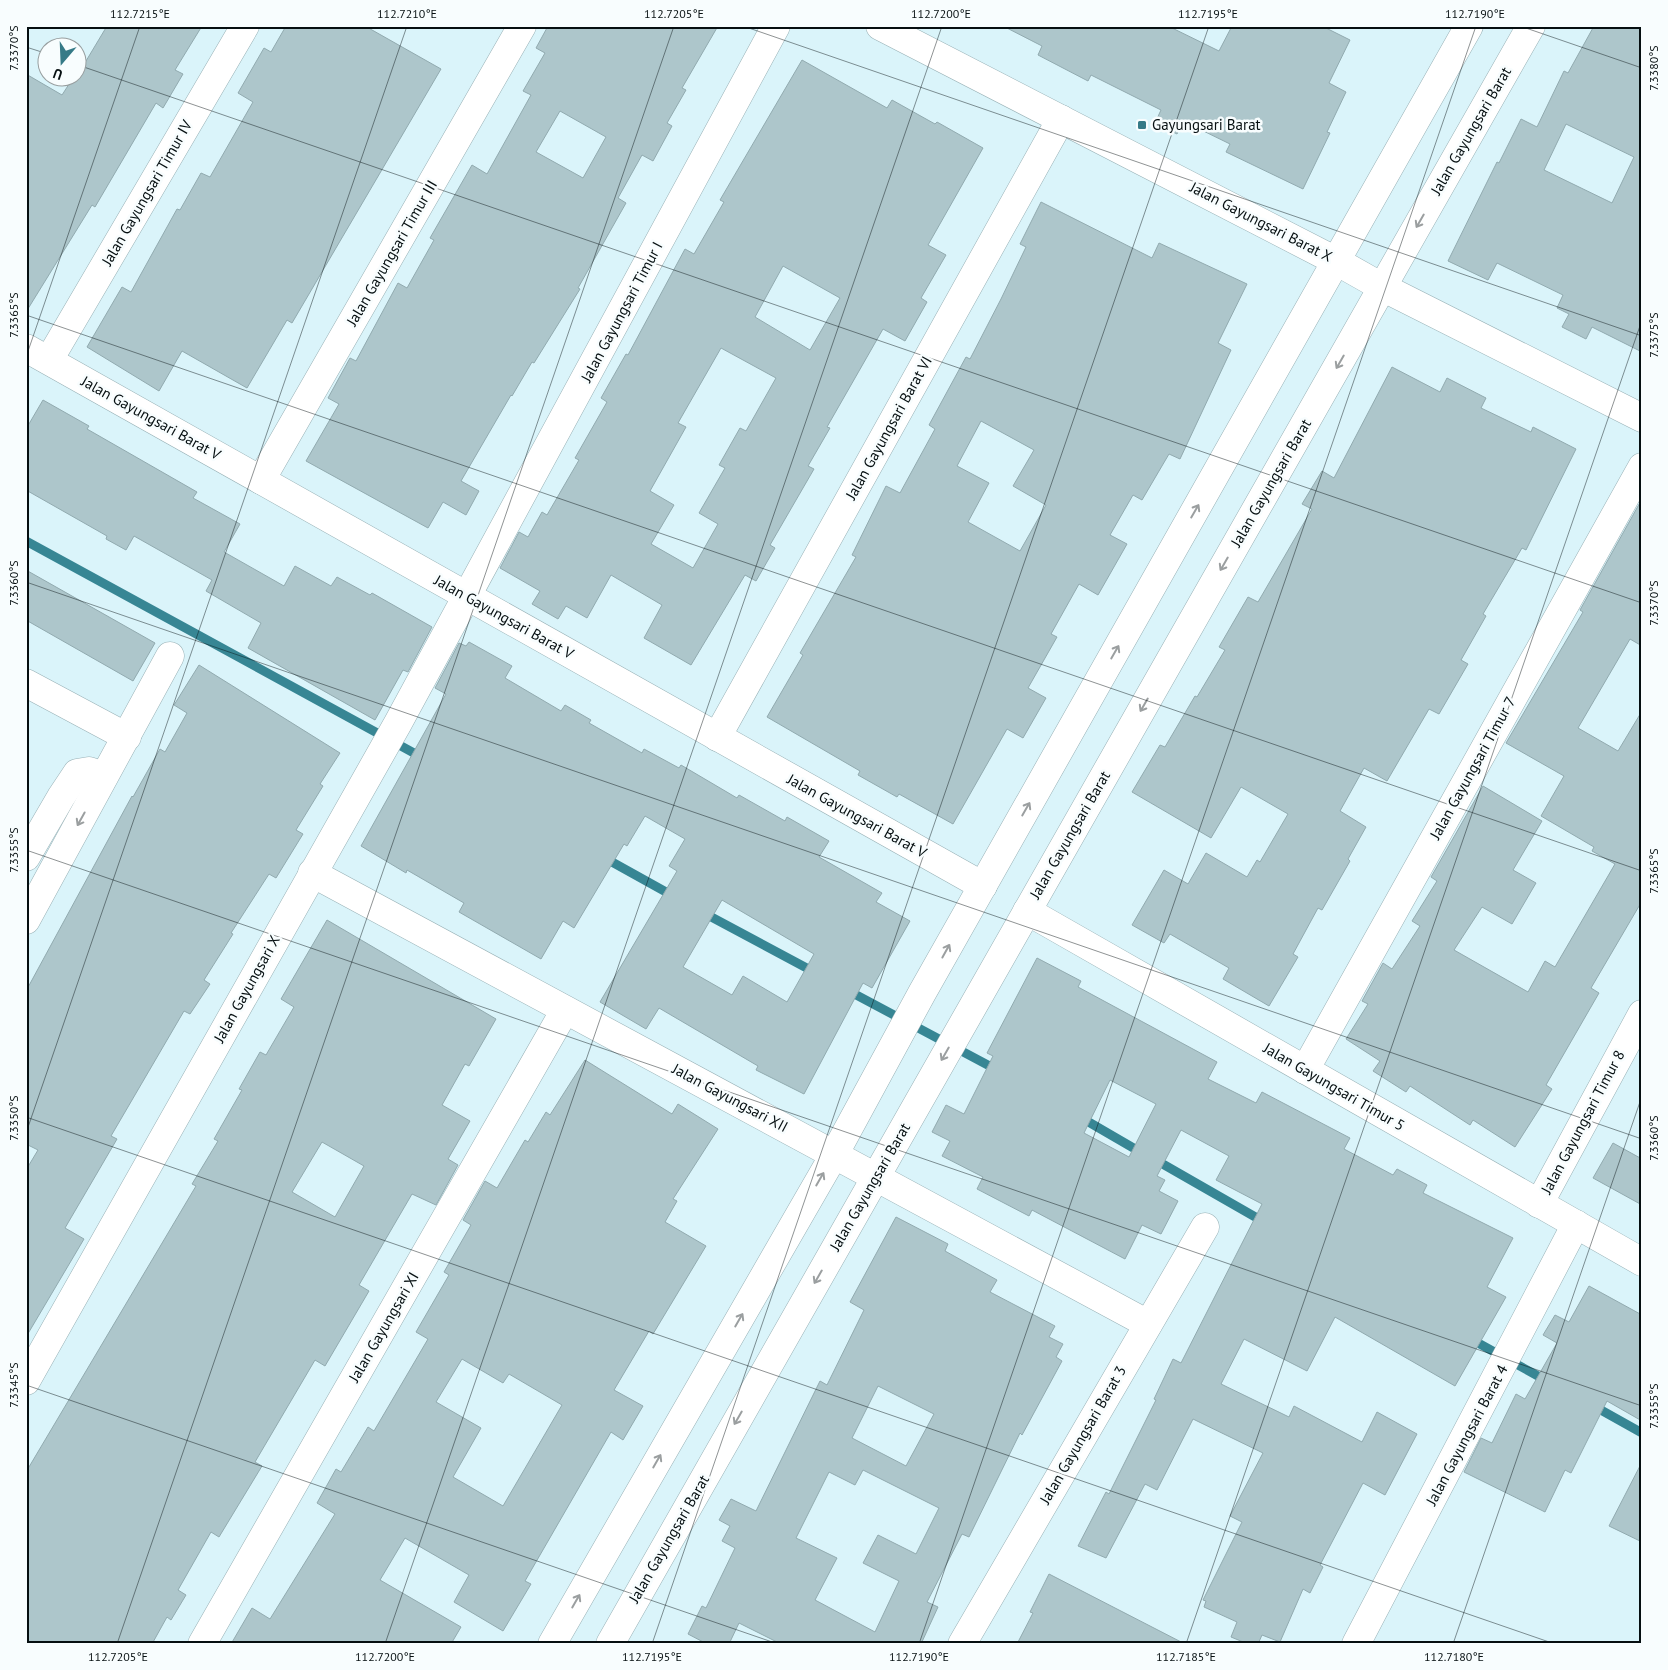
<svg xmlns="http://www.w3.org/2000/svg" width="1668" height="1670" viewBox="0 0 1668 1670" font-family="'PT Sans',sans-serif">
  <style>
    .lines { fill: none; stroke-linecap: round; stroke-linejoin: round }
    .stream { stroke: #378694; stroke-width: 9 }
    .building { fill: #adc6cb; stroke: #91aaaf; fill-rule: evenodd }
    .minor-casing { stroke: #98b1b6; stroke-width: 29 }
    .tertiary-casing { stroke: #98b1b6; stroke-width: 29 }
    .minor { stroke: #fff; stroke-width: 28 }
    .tertiary { stroke: #fff; stroke-width: 28 }
    .oneway { stroke: #9b9fa0 }
    .ticks { fill: none; stroke: #060f11; stroke-width: 1; stroke-opacity: 0.45 }
    .poi-dot { fill: #357a87; stroke: #f8fdfe; stroke-width: 2 }
    .labels { text-anchor: middle; stroke-width: 5; stroke-linejoin: round; paint-order: stroke }
    .poi-label { font-size: 15px; fill: #060f11; stroke: #f8fdfe; text-anchor: start }
    .street-label { font-size: 15px; fill: #060f11; stroke: #f8fdfe }
    .neatline { fill: none; stroke: #060f11; stroke-width: 2 }
    .ticks-label { font-size: 12px; text-anchor: middle; fill: #060f11 }
  </style>
  <rect width="100%" height="100%" fill="#daf4fa"/>
  <g class="lines">
    <!-- stream -->
    <g class="stream">
      <path d="M 26,541 L 423,758"/>
      <path d="M 603,857 L 675,897"/>
      <path d="M 702,912 L 816,973"/>
      <path d="M 847,990 L 999,1071"/>
      <path d="M 1080,1117 L 1142,1153"/>
      <path d="M 1154,1159 L 1264,1222"/>
      <path d="M 1469,1338 L 1547,1381"/>
      <path d="M 1592,1405 L 1642,1433"/>
    </g>
  </g>
  <!-- building -->
  <g class="building">
    <path d="M 107,26 L 202,26 L 175,70 L 183,74 L 163,108 L 156,103 L 95,207 L 92,205 L 26,312 L 26,74 L 62,95 L 73,78 L 78,78 L 78,70 L 81,65 L 83,66 Z"/>
    <path d="M 286,26 L 365,26 L 441,69 L 292,323 L 287,320 L 247,388 L 182,351 L 159,391 L 87,347 L 122,287 L 131,292 L 177,209 L 180,210 L 201,173 L 210,177 L 253,102 L 238,93 L 264,48 L 271,52 Z"/>
    <path d="M 548,26 L 718,26 L 682,88 L 686,90 L 667,123 L 672,126 L 653,161 L 642,155 L 618,198 L 626,203 L 578,288 L 580,289 L 534,363 L 532,362 L 512,396 L 511,395 L 461,481 L 479,491 L 466,515 L 443,502 L 428,528 L 306,461 L 339,404 L 328,398 L 350,358 L 356,361 L 398,283 L 407,288 L 434,240 L 430,238 L 472,165 L 487,174 L 531,95 L 523,91 L 545,53 L 536,48 ZM 560,111 L 606,137 L 583,178 L 536,152 Z"/>
    <path d="M 1003,26 L 1168,26 L 1219,51 L 1232,26 L 1322,26 L 1350,40 L 1329,83 L 1346,92 L 1327,132 L 1330,133 L 1303,189 L 1226,152 L 1230,144 L 1183,121 L 1177,134 L 1155,123 L 1161,110 L 1091,75 L 1088,81 L 1038,55 L 1042,46 Z"/>
    <path d="M 1594,26 L 1642,26 L 1642,352 L 1592,327 L 1586,339 L 1562,327 L 1569,314 L 1557,308 L 1563,295 L 1497,263 L 1488,280 L 1448,261 L 1497,162 L 1499,163 L 1521,119 L 1537,127 L 1564,71 L 1568,73 ZM 1566,124 L 1634,157 L 1612,203 L 1544,170 Z"/>
    <path d="M 802,60 L 887,108 L 892,100 L 935,124 L 937,122 L 983,148 L 928,245 L 946,255 L 921,298 L 927,302 L 905,341 L 883,329 L 827,427 L 830,428 L 808,466 L 814,469 L 770,545 L 775,548 L 756,581 L 745,575 L 691,665 L 644,638 L 662,605 L 611,575 L 587,618 L 566,606 L 558,619 L 532,604 L 540,591 L 500,568 L 519,532 L 528,537 L 542,512 L 547,515 L 579,460 L 575,458 L 607,402 L 601,398 L 626,354 L 628,355 L 685,249 L 694,254 L 724,202 L 720,200 ZM 783,266 L 840,298 L 810,350 L 755,317 ZM 721,348 L 776,378 L 746,431 L 740,428 L 719,465 L 725,468 L 699,513 L 718,524 L 693,568 L 651,544 L 674,505 L 650,491 L 686,427 L 678,423 Z"/>
    <path d="M 1041,202 L 1152,258 L 1159,243 L 1247,284 L 1218,343 L 1231,350 L 1180,459 L 1169,454 L 1142,500 L 1133,495 L 1110,535 L 1127,544 L 1098,595 L 1079,584 L 1051,634 L 1057,637 L 1028,688 L 1046,698 L 1023,738 L 1007,729 L 953,824 L 899,794 L 897,797 L 858,775 L 860,771 L 767,717 L 803,655 L 800,653 L 856,557 L 852,555 L 886,486 L 900,493 L 935,429 L 929,425 L 966,357 L 970,359 L 1001,299 L 1026,247 L 1020,244 ZM 981,421 L 1034,450 L 1013,486 L 1046,505 L 1020,551 L 968,522 L 989,483 L 957,466 Z"/>
    <path d="M 1392,367 L 1440,392 L 1447,378 L 1486,398 L 1481,408 L 1531,432 L 1533,427 L 1576,449 L 1526,550 L 1522,548 L 1483,614 L 1486,616 L 1461,660 L 1468,664 L 1439,714 L 1429,709 L 1387,781 L 1364,768 L 1340,811 L 1366,827 L 1348,859 L 1350,861 L 1322,910 L 1318,908 L 1293,954 L 1298,957 L 1269,1006 L 1223,979 L 1229,968 L 1170,934 L 1164,943 L 1132,925 L 1164,870 L 1188,884 L 1206,853 L 1247,877 L 1257,860 L 1260,862 L 1288,814 L 1241,787 L 1211,838 L 1132,792 L 1160,745 L 1165,747 L 1195,696 L 1197,697 L 1225,650 L 1219,647 L 1248,597 L 1258,602 L 1312,509 L 1302,504 L 1322,471 L 1334,478 Z"/>
    <path d="M 43,400 L 89,426 L 87,429 L 197,492 L 193,498 L 240,524 L 224,552 L 284,586 L 295,566 L 331,586 L 337,577 L 370,595 L 372,593 L 432,627 L 408,672 L 403,670 L 375,720 L 248,648 L 261,623 L 206,591 L 212,580 L 134,536 L 126,550 L 106,539 L 107,536 L 26,490 L 26,429 Z"/>
    <path d="M 1642,499 L 1642,646 L 1630,639 L 1578,728 L 1618,751 L 1642,711 L 1642,901 L 1591,988 L 1599,993 L 1546,1085 L 1552,1089 L 1515,1147 L 1473,1120 L 1470,1125 L 1410,1086 L 1406,1092 L 1373,1071 L 1380,1061 L 1346,1039 L 1368,1004 L 1362,1001 L 1383,963 L 1392,969 L 1420,926 L 1412,921 L 1437,881 L 1431,877 L 1483,786 L 1542,821 L 1513,870 L 1536,883 L 1512,924 L 1482,907 L 1454,950 L 1528,992 L 1545,961 L 1555,967 L 1615,864 L 1592,851 L 1594,847 L 1541,816 L 1564,776 L 1506,743 L 1583,612 L 1580,610 Z"/>
    <path d="M 26,570 L 155,643 L 133,681 L 26,620 Z"/>
    <path d="M 469,642 L 512,666 L 505,678 L 561,711 L 565,705 L 591,720 L 589,723 L 642,753 L 644,749 L 679,768 L 681,765 L 737,798 L 739,795 L 785,821 L 787,817 L 829,841 L 819,857 L 882,893 L 876,902 L 910,921 L 872,988 L 863,983 L 804,1094 L 756,1070 L 758,1066 L 659,1008 L 646,1029 L 600,1002 L 677,871 L 669,866 L 685,839 L 645,816 L 627,846 L 624,844 L 574,928 L 563,921 L 541,959 L 459,912 L 464,903 L 407,870 L 406,873 L 361,846 L 446,694 L 435,688 L 459,643 L 466,646 ZM 722,900 L 814,954 L 787,1002 L 743,976 L 732,995 L 683,967 Z"/>
    <path d="M 199,665 L 340,753 L 320,784 L 323,786 L 296,830 L 303,834 L 276,878 L 269,874 L 231,933 L 233,934 L 204,980 L 210,984 L 190,1014 L 184,1011 L 111,1136 L 117,1139 L 65,1228 L 84,1239 L 26,1337 L 26,1170 L 38,1150 L 26,1144 L 26,991 L 132,796 L 133,797 L 160,749 L 165,752 L 187,713 L 174,705 Z"/>
    <path d="M 327,920 L 496,1019 L 469,1066 L 465,1064 L 442,1105 L 470,1121 L 448,1159 L 458,1165 L 436,1205 L 412,1194 L 359,1285 L 369,1291 L 325,1366 L 315,1360 L 255,1462 L 262,1466 L 219,1537 L 211,1532 L 178,1590 L 186,1595 L 171,1620 L 167,1617 L 152,1644 L 26,1644 L 26,1472 L 196,1186 L 192,1184 L 218,1141 L 214,1139 L 242,1090 L 239,1089 L 260,1052 L 266,1055 L 294,1007 L 281,999 ZM 322,1142 L 364,1166 L 335,1217 L 292,1192 Z"/>
    <path d="M 1037,958 L 1081,981 L 1078,987 L 1217,1062 L 1208,1079 L 1256,1103 L 1262,1092 L 1350,1138 L 1344,1149 L 1393,1175 L 1397,1169 L 1427,1185 L 1423,1193 L 1513,1238 L 1487,1287 L 1506,1297 L 1455,1386 L 1335,1317 L 1307,1371 L 1244,1339 L 1221,1384 L 1289,1417 L 1294,1406 L 1362,1442 L 1377,1412 L 1417,1434 L 1385,1495 L 1363,1483 L 1320,1565 L 1323,1567 L 1310,1593 L 1303,1589 L 1280,1642 L 1262,1635 L 1258,1644 L 1248,1644 L 1231,1637 L 1237,1622 L 1204,1607 L 1206,1601 L 1203,1600 L 1242,1522 L 1230,1516 L 1263,1453 L 1193,1419 L 1157,1490 L 1145,1484 L 1106,1558 L 1078,1546 L 1106,1492 L 1109,1494 L 1156,1400 L 1154,1399 L 1173,1359 L 1181,1363 L 1262,1204 L 1216,1180 L 1229,1156 L 1181,1130 L 1157,1176 L 1165,1180 L 1159,1191 L 1178,1201 L 1161,1234 L 1142,1225 L 1125,1259 L 1032,1210 L 1029,1216 L 977,1189 L 983,1177 L 942,1156 L 950,1141 L 932,1132 L 946,1105 L 964,1114 L 993,1056 L 987,1053 ZM 1110,1080 L 1156,1104 L 1129,1157 L 1084,1133 Z"/>
    <path d="M 585,1060 L 672,1114 L 678,1104 L 718,1129 L 673,1199 L 677,1201 L 665,1222 L 706,1246 L 653,1334 L 649,1331 L 614,1390 L 643,1406 L 623,1440 L 611,1432 L 525,1581 L 531,1584 L 503,1631 L 454,1602 L 469,1575 L 405,1538 L 380,1580 L 461,1627 L 451,1644 L 231,1644 L 252,1608 L 270,1619 L 335,1514 L 317,1503 L 336,1469 L 341,1472 L 368,1427 L 374,1431 L 428,1339 L 416,1332 L 449,1275 L 444,1272 L 471,1225 L 463,1220 L 485,1181 L 497,1188 L 525,1140 L 528,1142 L 546,1112 L 550,1115 ZM 462,1359 L 503,1383 L 509,1374 L 562,1405 L 503,1506 L 453,1477 L 481,1428 L 436,1402 Z"/>
    <path d="M 1613,1143 L 1642,1159 L 1642,1205 L 1593,1178 Z"/>
    <path d="M 896,1217 L 948,1244 L 945,1251 L 997,1280 L 990,1292 L 1055,1326 L 1049,1337 L 1063,1344 L 1056,1357 L 1062,1361 L 1022,1435 L 1020,1433 L 969,1537 L 962,1534 L 927,1602 L 938,1607 L 921,1644 L 781,1644 L 739,1623 L 729,1644 L 707,1644 L 688,1634 L 702,1606 L 706,1608 L 735,1548 L 722,1541 L 730,1526 L 719,1520 L 731,1499 L 756,1511 L 820,1381 L 827,1385 L 864,1310 L 850,1302 ZM 878,1386 L 934,1414 L 906,1466 L 852,1438 ZM 863,1470 L 939,1508 L 916,1554 L 878,1535 L 863,1563 L 899,1581 L 875,1632 L 815,1600 L 837,1558 L 796,1538 L 829,1472 L 855,1485 Z"/>
    <path d="M 1589,1286 L 1642,1315 L 1642,1421 L 1607,1401 L 1571,1473 L 1565,1470 L 1545,1512 L 1464,1472 L 1481,1438 L 1492,1443 L 1516,1394 L 1525,1399 L 1557,1343 L 1543,1335 L 1555,1315 L 1569,1322 Z"/>
    <path d="M 1642,1462 L 1642,1542 L 1609,1526 Z"/>
    <path d="M 1049,1574 L 1185,1644 L 1017,1644 L 1033,1613 L 1030,1612 Z"/>
  </g>
  <g class="lines">
    <!-- minor casing -->
    <g class="minor-casing">
      <g id="minor">
        <path d="M 26,348 L 983,886"/>
        <path d="M 49,360 L 245,26"/>
        <path d="M 261,480 L 522,26"/>
        <path d="M 26,683 L 127,737"/>
        <path d="M 717,737 L 1061,119"/>
        <path d="M 26,857 L 61,797 L 77,773 L 89,771 L 104,776"/>
        <path d="M 312,873 L 1148,1324"/>
        <path d="M 1027,911 L 1642,1262"/>
        <path d="M 26,920 L 170,656"/>
        <path d="M 1305,1070 L 1642,467"/>
        <path d="M 1539,1204 L 1642,1014"/>
        <path d="M 26,1381 L 398,723 L 776,26"/>
        <path d="M 202,1644 L 565,1010"/>
        <path d="M 962,1644 L 1205,1227"/>
        <path d="M 1356,1644 L 1576,1224"/>
      </g>
    </g>
    <!-- tertiary casing -->
    <g class="tertiary-casing">
      <g id="tertiary">
        <path d="M 880,26 L 1336,261 L 1382,287 L 1642,418"/>
        <path d="M 552,1644 L 834,1155 L 922,993 L 1469,26"/>
        <path d="M 610,1644 L 1531,26"/>
      </g>
    </g>
    <!-- minor -->
    <use href="#minor" class="minor"/>
    <!-- tertiary -->
    <use href="#tertiary" class="tertiary"/>
  </g>
  <!-- one-way arrows -->
  <defs><path id="oneway-shaft" d="M-6 0H5M1.5-3L5.5 0L1.5 3" fill="none" stroke-width="1.6" stroke-linecap="round" stroke-linejoin="round" transform="scale(1.25)"/></defs>
  <g class="oneway">
    <use href="#oneway-shaft" transform="translate(1420 221) rotate(120)"/>
    <use href="#oneway-shaft" transform="translate(1340 362) rotate(120)"/>
    <use href="#oneway-shaft" transform="translate(1195 511) rotate(-60)"/>
    <use href="#oneway-shaft" transform="translate(1224 564) rotate(120)"/>
    <use href="#oneway-shaft" transform="translate(1115 652) rotate(-60)"/>
    <use href="#oneway-shaft" transform="translate(1144 705) rotate(120)"/>
    <use href="#oneway-shaft" transform="translate(1026 809) rotate(-60)"/>
    <use href="#oneway-shaft" transform="translate(81 819) rotate(119)"/>
    <use href="#oneway-shaft" transform="translate(946 951) rotate(-61)"/>
    <use href="#oneway-shaft" transform="translate(945 1054) rotate(120)"/>
    <use href="#oneway-shaft" transform="translate(820 1179) rotate(-60)"/>
    <use href="#oneway-shaft" transform="translate(818 1277) rotate(120)"/>
    <use href="#oneway-shaft" transform="translate(739 1320) rotate(-60)"/>
    <use href="#oneway-shaft" transform="translate(738 1418) rotate(120)"/>
    <use href="#oneway-shaft" transform="translate(657 1461) rotate(-60)"/>
    <use href="#oneway-shaft" transform="translate(576 1601) rotate(-60)"/>
  </g>
  <!-- ticks -->
  <path class="ticks" d="M 743,26 L 1642,336M 1520,26 L 1642,68M 26,47 L 48,54M 78,65 L 1642,603M 26,315 L 1642,871M 26,357 L 140,26M 26,582 L 1642,1139M 26,850 L 1642,1406M 26,1117 L 1555,1644M 26,1133 L 407,26M 26,1385 L 778,1644M 117,1644 L 674,26M 385,1644 L 942,26M 652,1644 L 1209,26M 919,1644 L 1476,26M 1186,1644 L 1642,320M 1453,1644 L 1642,1096"/>
  <!-- markers -->
  <rect class="poi-dot" x="1137" y="120" width="10" height="10" rx="2.5"/>
  <g class="labels">
    <!-- poi labels -->
    <g class="poi-label">
      <text x="1152" y="130">Gayungsari Barat</text>
    </g>
    <!-- street labels -->
    <g class="street-label">
      <text transform="translate(1471 131) rotate(-60)" y="5">Jalan Gayungsari Barat</text>
      <text transform="translate(147 193) rotate(-60)" y="5">Jalan Gayungsari Timur IV</text>
      <text transform="translate(1261 222) rotate(27)" y="5">Jalan Gayungsari Barat X</text>
      <text transform="translate(392 253) rotate(-60)" y="5">Jalan Gayungsari Timur III</text>
      <text transform="translate(622 312) rotate(-62)" y="5">Jalan Gayungsari Timur I</text>
      <text transform="translate(151 418) rotate(29)" y="5">Jalan Gayungsari Barat V</text>
      <text transform="translate(889 428) rotate(-61)" y="5">Jalan Gayungsari Barat VI</text>
      <text transform="translate(1271 483) rotate(-60)" y="5">Jalan Gayungsari Barat</text>
      <text transform="translate(504 617) rotate(29)" y="5">Jalan Gayungsari Barat V</text>
      <text transform="translate(1473 768) rotate(-61)" y="5">Jalan Gayungsari Timur 7</text>
      <text transform="translate(857 816) rotate(29)" y="5">Jalan Gayungsari Barat V</text>
      <text transform="translate(1070 835) rotate(-60)" y="5">Jalan Gayungsari Barat</text>
      <text transform="translate(247 989) rotate(-61)" y="5">Jalan Gayungsari X</text>
      <text transform="translate(1334 1087) rotate(30)" y="5">Jalan Gayungsari Timur 5</text>
      <text transform="translate(730 1098) rotate(28)" y="5">Jalan Gayungsari XII</text>
      <text transform="translate(1583 1122) rotate(-62)" y="5">Jalan Gayungsari Timur 8</text>
      <text transform="translate(870 1187) rotate(-60)" y="5">Jalan Gayungsari Barat</text>
      <text transform="translate(384 1327) rotate(-60)" y="5">Jalan Gayungsari XI</text>
      <text transform="translate(1083 1435) rotate(-60)" y="5">Jalan Gayungsari Barat 3</text>
      <text transform="translate(1467 1435) rotate(-62)" y="5">Jalan Gayungsari Barat 4</text>
      <text transform="translate(669 1539) rotate(-60)" y="5">Jalan Gayungsari Barat</text>
    </g>
  </g>
  <!-- border -->
  <rect width="1668" height="1670" fill="none" stroke="#f8fdfe" stroke-width="55"/>
  <!-- north arrow -->
  <g transform="translate(62 62) rotate(199)"><circle r="24" fill="#f8fdfe" stroke="#979e9f"/>
  <path d="M0-4L9 19L0 12L-9 19Z" fill="#357a87"/>
  <text y="-8" font-size="14" font-weight="bold" text-anchor="middle" fill="#060f11">U</text>
  </g>
  <rect x="28" y="28" width="1612" height="1614" class="neatline"/>
  <g class="ticks-label">
    <text x="140" y="18">112.7215°E</text>
    <text x="407" y="18">112.7210°E</text>
    <text x="674" y="18">112.7205°E</text>
    <text x="941" y="18">112.7200°E</text>
    <text x="1208" y="18">112.7195°E</text>
    <text x="1475" y="18">112.7190°E</text>
    <text transform="translate(14 48) rotate(-90)" y="4">7.3370°S</text>
    <text transform="translate(1654 68) rotate(-90)" y="4">7.3380°S</text>
    <text transform="translate(14 315) rotate(-90)" y="4">7.3365°S</text>
    <text transform="translate(1654 335) rotate(-90)" y="4">7.3375°S</text>
    <text transform="translate(14 583) rotate(-90)" y="4">7.3360°S</text>
    <text transform="translate(1654 603) rotate(-90)" y="4">7.3370°S</text>
    <text transform="translate(14 850) rotate(-90)" y="4">7.3355°S</text>
    <text transform="translate(1654 871) rotate(-90)" y="4">7.3365°S</text>
    <text transform="translate(14 1118) rotate(-90)" y="4">7.3350°S</text>
    <text transform="translate(1654 1138) rotate(-90)" y="4">7.3360°S</text>
    <text transform="translate(14 1385) rotate(-90)" y="4">7.3345°S</text>
    <text transform="translate(1654 1406) rotate(-90)" y="4">7.3355°S</text>
    <text x="118" y="1661">112.7205°E</text>
    <text x="385" y="1661">112.7200°E</text>
    <text x="652" y="1661">112.7195°E</text>
    <text x="919" y="1661">112.7190°E</text>
    <text x="1186" y="1661">112.7185°E</text>
    <text x="1454" y="1661">112.7180°E</text>
  </g>
</svg>
